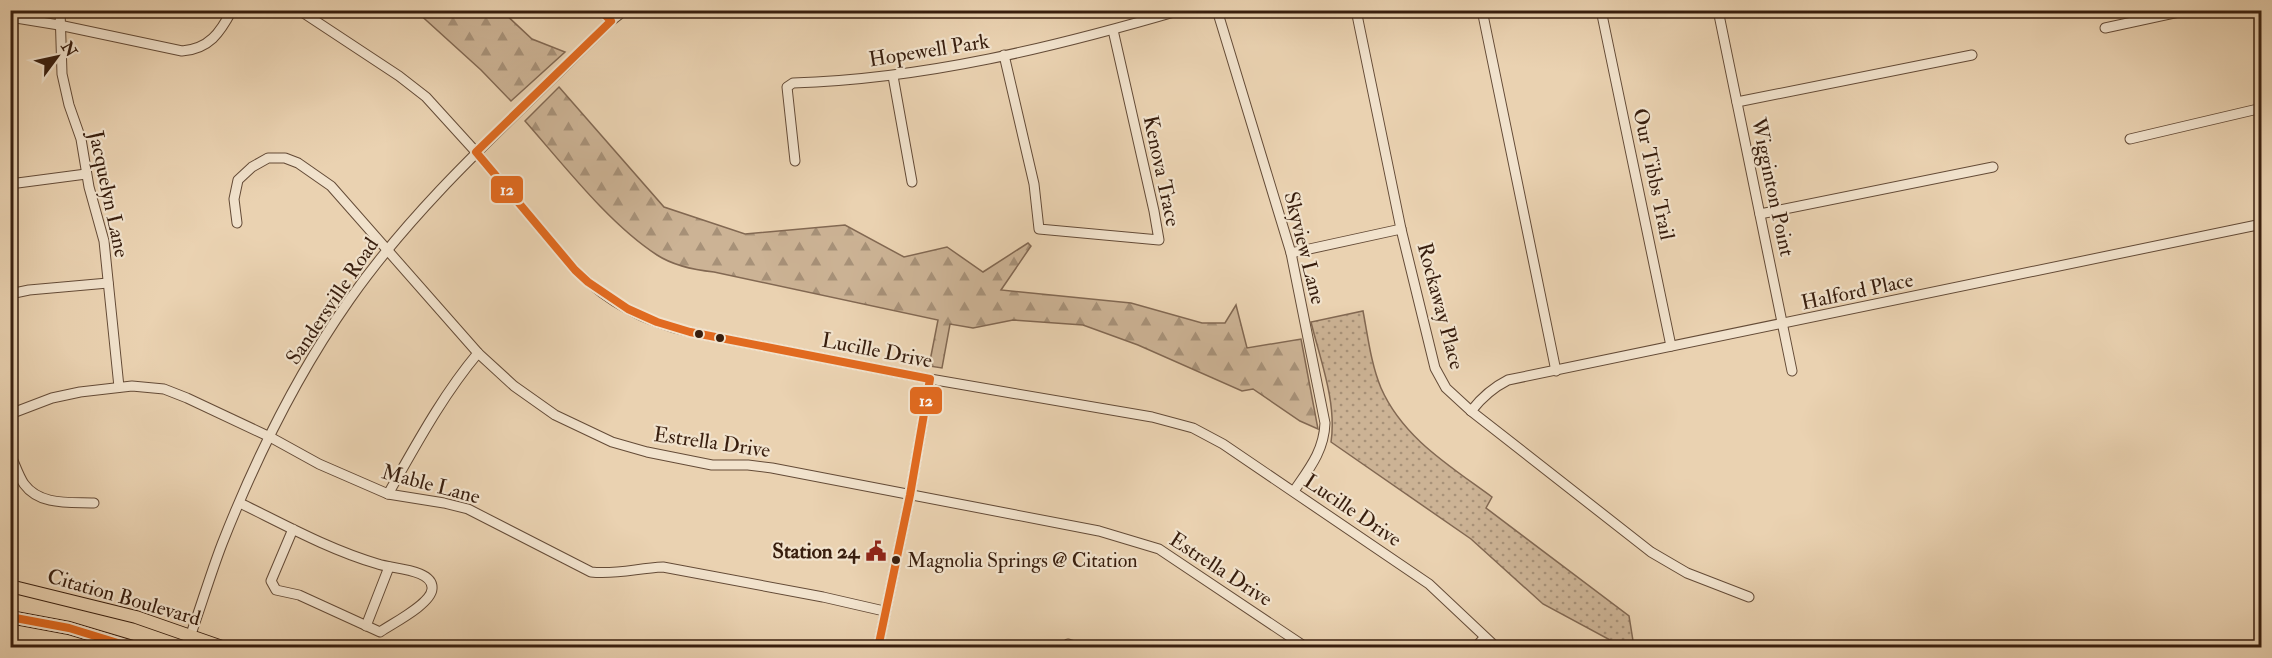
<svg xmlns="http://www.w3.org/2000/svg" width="2272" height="658" viewBox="0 0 2272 658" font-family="'IM FELL Double Pica',serif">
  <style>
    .grass { fill: url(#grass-dots); stroke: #826852; stroke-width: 1.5 }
    .forest { fill: url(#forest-firs); stroke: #826852; stroke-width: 1.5 }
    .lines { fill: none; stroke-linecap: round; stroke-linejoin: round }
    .minor-casing { stroke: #644b37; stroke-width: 11 }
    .major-casing { stroke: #381e0e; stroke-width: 14 }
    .minor { stroke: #f1e2cc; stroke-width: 9 }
    .major { stroke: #ead2b1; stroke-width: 12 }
    .bus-1-casing { stroke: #f1e2cc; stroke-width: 12 }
    .bus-1 { stroke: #e16a20; stroke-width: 8 }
    .bus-dot { fill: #381e0e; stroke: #f1e2cc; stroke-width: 2 }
    .labels { text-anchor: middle; stroke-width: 4.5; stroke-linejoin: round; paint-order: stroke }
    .bus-label { font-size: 20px; fill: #381e0e; stroke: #f1e2cc; text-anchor: start }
    .street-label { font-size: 21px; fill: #381e0e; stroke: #f1e2cc }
    .poi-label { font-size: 21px; font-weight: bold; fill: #381e0e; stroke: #f1e2cc; text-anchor: end }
    .line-badge { stroke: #f1e2cc; stroke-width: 2 }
    .badge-label { font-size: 16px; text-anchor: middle; font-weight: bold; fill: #fff }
  </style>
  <defs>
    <pattern id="grass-dots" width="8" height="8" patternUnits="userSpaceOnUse" patternTransform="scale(1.5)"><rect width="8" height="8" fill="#ccb395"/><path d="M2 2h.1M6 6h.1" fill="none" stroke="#a79178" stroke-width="1.8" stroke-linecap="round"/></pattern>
    <pattern id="forest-firs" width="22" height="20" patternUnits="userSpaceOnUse" patternTransform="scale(1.5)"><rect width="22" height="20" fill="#ccb395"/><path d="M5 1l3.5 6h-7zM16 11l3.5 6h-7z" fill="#a79178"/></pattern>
  </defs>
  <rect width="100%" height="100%" fill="#ead2b1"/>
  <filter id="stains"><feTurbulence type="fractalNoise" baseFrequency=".00333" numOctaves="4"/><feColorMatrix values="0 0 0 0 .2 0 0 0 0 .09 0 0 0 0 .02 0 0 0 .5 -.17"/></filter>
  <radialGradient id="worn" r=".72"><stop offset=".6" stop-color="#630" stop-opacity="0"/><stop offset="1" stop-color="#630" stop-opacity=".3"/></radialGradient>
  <!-- grass -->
  <path class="grass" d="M 1363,311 C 1368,337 1371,364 1381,388 C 1403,438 1450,466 1492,497 L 1486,508 L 1629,616 L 1634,647 L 1623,647 L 1543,604 L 1471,539 L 1331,442 C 1337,403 1320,359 1311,322 Z"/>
  <!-- forest -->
  <g class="forest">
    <path d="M 416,11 L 502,11 L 532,39 L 565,52 L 511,101 L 481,70 Z"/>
    <path d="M 559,87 L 664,207 L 745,234 L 845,225 L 904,257 L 947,247 L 983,272 L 1028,243 L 1031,246 L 1001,290 L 1131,303 L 1202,323 L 1225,323 L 1236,305 L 1247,348 L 1301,339 L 1318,429 L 1300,421 L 1253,389 L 1242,391 L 1138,345 L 1083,325 L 1013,320 L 973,328 L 950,324 L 942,368 L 929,366 L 938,320 L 714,272 C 695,270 674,266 657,255 C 609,224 563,164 525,121 Z"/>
  </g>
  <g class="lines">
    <!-- minor casing -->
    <g class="minor-casing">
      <g id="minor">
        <path d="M 60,10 L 62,74 L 69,105 L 81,139 L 89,187 L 104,241 L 119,387"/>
        <path d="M 299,10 L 399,76 L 426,97 L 476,152 L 575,270 C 610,303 643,321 690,332 L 930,379 L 1152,417 L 1193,428 L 1223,444 L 1429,584 L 1497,648"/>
        <path d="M 599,10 L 611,21"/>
        <path d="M 1217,10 L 1291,253 L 1325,423 C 1324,451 1309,469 1294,491"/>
        <path d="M 1356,10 L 1401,229 L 1435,368 L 1446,388 L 1471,411 L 1651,552 L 1687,573 L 1749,597"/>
        <path d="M 1482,10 L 1556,371"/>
        <path d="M 1601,10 L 1671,346"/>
        <path d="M 1718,10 L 1792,371"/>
        <path d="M 10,17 L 59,25 L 182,51 C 209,49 220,33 232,10"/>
        <path d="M 2105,28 L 2188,10"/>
        <path d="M 1004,55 L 1034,184 L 1039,229 L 1159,240 L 1154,211 L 1113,30"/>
        <path d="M 893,76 L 912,182"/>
        <path d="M 1737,102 L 1972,55"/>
        <path d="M 2130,139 L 2262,108"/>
        <path d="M 795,161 L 787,87 L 793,83 C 925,79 1055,47 1181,10"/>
        <path d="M 10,184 L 86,174"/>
        <path d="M 1760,214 L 1993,167"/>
        <path d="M 237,223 L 234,199 L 238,180 L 252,167 L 268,158 L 285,158 L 298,163 L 331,186 L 478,353 L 514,386 L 555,415 L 612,442 L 647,452 L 712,465 L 748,465 L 772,468 L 1099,531 L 1159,549 L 1307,648"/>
        <path d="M 1291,253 L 1401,229"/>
        <path d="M 10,294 L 29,290 L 108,283"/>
        <path d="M 1471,411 C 1482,397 1492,388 1508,380 L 2262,224"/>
        <path d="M 10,414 L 52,398 L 80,392 L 132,386 L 164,389 L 187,398 L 270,437 L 319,464 L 388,494 L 444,503 L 468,509 L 591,572 C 616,575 638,568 663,567 L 823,597 L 884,611"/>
        <path d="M 10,454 C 15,464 18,475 24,484 C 40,506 70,502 94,503"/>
        <path d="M 388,494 C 416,445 442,396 478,353"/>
        <path d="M 240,503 C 285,525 330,550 378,564 C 392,569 434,569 432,589 C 431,604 393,623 380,632 L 299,595 L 276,590 L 271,581 L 293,529"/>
        <path d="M 366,626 L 389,567"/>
        <path d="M 1068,644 L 1080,648"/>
        <path d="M 186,648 C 199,613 209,578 222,544 C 255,460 298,373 350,299 C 423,195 522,111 611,21 L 625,10"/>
        <path d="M 878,648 L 910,495 L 930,379"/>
        <path d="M 1475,648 L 1484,638"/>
      </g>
    </g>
    <!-- major casing -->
    <g class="major-casing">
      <g id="major">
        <path d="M 10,586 L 136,617 L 225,648"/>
        <path d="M 10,617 L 69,628 L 136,648"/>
      </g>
    </g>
    <!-- minor -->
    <use href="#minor" class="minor"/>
    <!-- major -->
    <use href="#major" class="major"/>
    <!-- bus-1 casing -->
    <g class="bus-1-casing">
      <g id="bus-1">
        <path d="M 600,10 L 611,21 L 476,152 L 575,270 L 588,282 L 628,309 L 657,322 L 690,332 L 930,379 L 910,495 L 878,648"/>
        <path d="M 10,617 L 69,628 L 134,648"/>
      </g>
    </g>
    <!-- bus-1 -->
    <use href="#bus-1" class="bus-1"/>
  </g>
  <!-- icons -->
  <defs>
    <g id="civic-bare" transform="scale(1.62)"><path d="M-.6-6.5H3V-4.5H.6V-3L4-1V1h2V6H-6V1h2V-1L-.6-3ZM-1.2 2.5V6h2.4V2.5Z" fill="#8f2418" stroke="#f1e2cc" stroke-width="2.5" paint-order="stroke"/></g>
  </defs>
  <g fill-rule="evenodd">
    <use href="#civic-bare" x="876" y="551"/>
  </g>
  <!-- markers -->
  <g class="bus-dot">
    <circle cx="699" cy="334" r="5"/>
    <circle cx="720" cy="338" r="5"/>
    <circle cx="896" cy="560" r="5"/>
  </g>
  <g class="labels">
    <!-- bus labels -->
    <g class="bus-label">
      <text x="907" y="567">Magnolia Springs @ Citation</text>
    </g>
    <!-- street labels -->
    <g class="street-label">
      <text transform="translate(929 50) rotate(-9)" y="7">Hopewell Park</text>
      <text transform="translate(1162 171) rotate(78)" y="7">Kenova Trace</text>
      <text transform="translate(1654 174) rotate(78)" y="7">Our Tibbs Trail</text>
      <text transform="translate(1773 187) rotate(78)" y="7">Wigginton Point</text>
      <text transform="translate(109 194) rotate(78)" y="7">Jacquelyn Lane</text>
      <text transform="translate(1305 248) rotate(76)" y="7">Skyview Lane</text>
      <text transform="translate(1857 291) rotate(-12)" y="7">Halford Place</text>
      <text transform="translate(332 301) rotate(-56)" y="7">Sandersville Road</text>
      <text transform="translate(1441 306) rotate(75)" y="7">Rockaway Place</text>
      <text transform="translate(877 350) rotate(11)" y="7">Lucille Drive</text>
      <text transform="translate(712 442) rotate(8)" y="7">Estrella Drive</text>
      <text transform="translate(431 484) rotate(15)" y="7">Mable Lane</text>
      <text transform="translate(1353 510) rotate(34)" y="7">Lucille Drive</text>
      <text transform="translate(1221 569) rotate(33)" y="7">Estrella Drive</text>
      <text transform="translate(124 597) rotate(16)" y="7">Citation Boulevard</text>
    </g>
    <!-- poi labels -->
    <g class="poi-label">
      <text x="859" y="558">Station 24</text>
    </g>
  </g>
  <g class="line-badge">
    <rect x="490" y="175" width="34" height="29" rx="6" fill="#e16a20"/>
    <rect x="909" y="386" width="34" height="29" rx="6" fill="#e16a20"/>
  </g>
  <g class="badge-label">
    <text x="507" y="195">12</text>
    <text x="926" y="406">12</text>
  </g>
  <!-- margin -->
  <rect width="2272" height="658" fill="none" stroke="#ead2b1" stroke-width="36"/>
  <rect x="12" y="12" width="2248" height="634" fill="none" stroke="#381e0e" stroke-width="3"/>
  <rect x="18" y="18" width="2236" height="622" fill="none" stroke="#381e0e" stroke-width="1.5"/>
  <!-- north arrow -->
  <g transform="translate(57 57) rotate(57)" stroke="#f1e2cc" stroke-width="4.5" paint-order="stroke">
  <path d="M0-4.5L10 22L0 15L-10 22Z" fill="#381e0e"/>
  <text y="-9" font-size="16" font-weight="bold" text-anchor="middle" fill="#381e0e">N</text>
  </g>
  <rect width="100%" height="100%" filter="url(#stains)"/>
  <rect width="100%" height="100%" fill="url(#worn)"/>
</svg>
